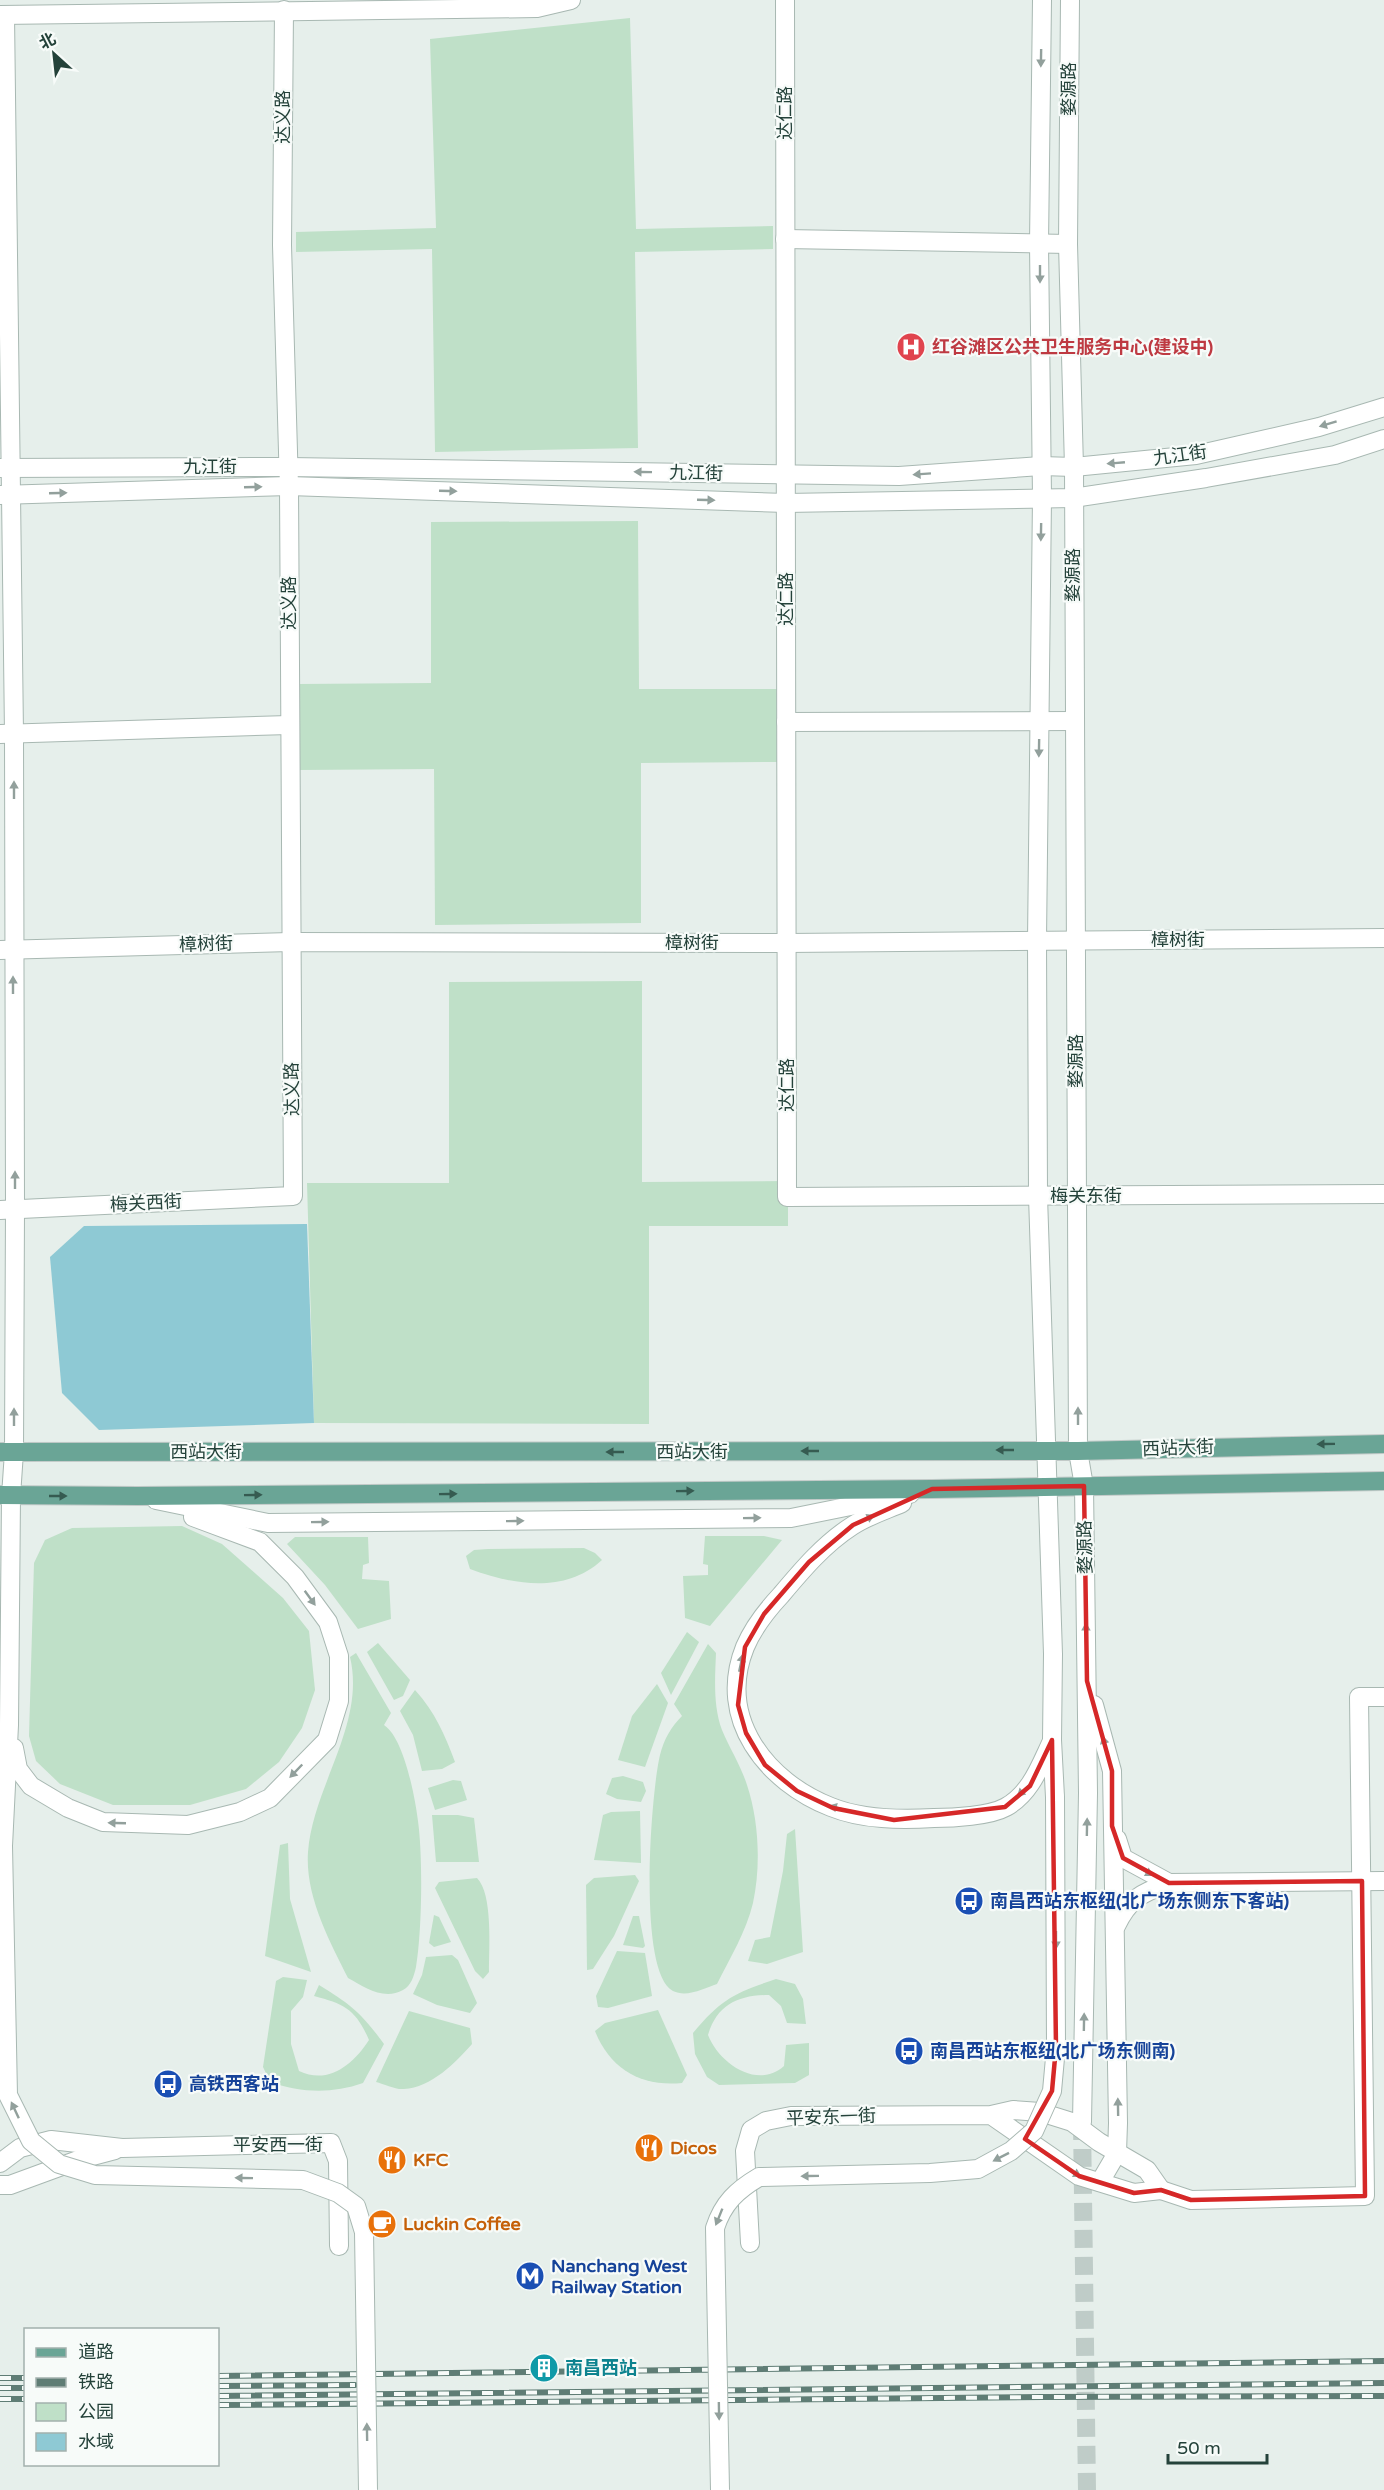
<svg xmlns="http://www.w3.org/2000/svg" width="1384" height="2490" viewBox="0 0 1384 2490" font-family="'Varela Round','Noto Sans SC',sans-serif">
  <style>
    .green { fill: #bfe0c8 }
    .water { fill: #8ec9d4 }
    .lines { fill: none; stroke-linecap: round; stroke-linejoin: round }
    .minor-tunnel { stroke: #bfccc8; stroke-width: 18; stroke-dasharray: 18 9; stroke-linecap: butt }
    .minor-casing { stroke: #a8b8b2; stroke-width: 20 }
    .major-casing { stroke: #c2cac8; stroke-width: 20 }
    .minor { stroke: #fff; stroke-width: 18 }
    .major { stroke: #6aa596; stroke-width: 18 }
    .rail-casing { stroke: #5f7d75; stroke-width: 6 }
    .rail { stroke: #f7fbf9; stroke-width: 4; stroke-dasharray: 11; stroke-linecap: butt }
    .minor-bridge-casing { stroke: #a8b8b2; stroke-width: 20; stroke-linecap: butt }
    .minor-bridge { stroke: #fff; stroke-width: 18 }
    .oneway { fill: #92a09c }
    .oneway2 { fill: #365b51 }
    .marked { fill: none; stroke: #d62828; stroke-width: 4.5; stroke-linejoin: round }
    .labels { text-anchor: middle; stroke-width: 4.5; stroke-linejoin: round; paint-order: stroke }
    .street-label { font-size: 18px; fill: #24423a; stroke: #f7fbf9 }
    .health-label { font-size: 18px; font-weight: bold; fill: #be3a42; stroke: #f7fbf9; text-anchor: start }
    .transit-label { font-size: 18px; font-weight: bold; fill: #164399; stroke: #f7fbf9; text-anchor: start }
    .food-label { font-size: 18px; font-weight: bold; fill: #c56008; stroke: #f7fbf9; text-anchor: start }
    .culture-label { font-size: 18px; font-weight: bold; fill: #0d838f; stroke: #f7fbf9; text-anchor: start }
  </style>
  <rect width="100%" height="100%" fill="#e6efeb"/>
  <!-- green -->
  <g class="green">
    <path d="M 630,18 L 636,229 L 773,226 L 773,249 L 635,252 L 638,448 L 435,452 L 432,249 L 296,252 L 296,232 L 436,228 L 430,39 Z"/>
    <path d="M 638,521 L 639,689 L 777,689 L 777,762 L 641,763 L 641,923 L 435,925 L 434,769 L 299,770 L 298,684 L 431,683 L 431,522 Z"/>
    <path d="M 642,981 L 642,1182 L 788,1181 L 788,1226 L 649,1226 L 649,1424 L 314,1423 L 307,1183 L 449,1183 L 449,982 Z"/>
    <path d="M 182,1526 L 222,1544 L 283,1598 L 309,1631 L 315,1690 L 302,1728 L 279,1762 L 246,1789 L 190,1805 L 113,1805 L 60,1784 L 36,1761 L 29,1736 L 34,1563 L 45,1540 L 72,1528 Z"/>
    <path d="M 705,1536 L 764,1536 L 782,1540 L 710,1626 L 685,1618 L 683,1576 L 708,1575 L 708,1565 L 703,1564 Z"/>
    <path d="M 295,1537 L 368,1537 L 369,1563 L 363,1565 L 362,1579 L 389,1581 L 391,1619 L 358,1629 L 325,1585 L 287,1544 Z"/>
    <path d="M 584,1548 L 595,1553 L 602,1560 C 565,1594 513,1585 470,1569 L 466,1556 L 474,1550 L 488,1549 Z"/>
    <path d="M 687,1632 L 699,1642 L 671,1695 L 661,1673 Z"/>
    <path d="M 378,1643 L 410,1680 L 403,1696 L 394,1700 L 367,1652 Z"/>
    <path d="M 708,1644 L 716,1653 C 715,1678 713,1706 722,1730 C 730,1749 741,1766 747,1785 C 759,1821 761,1866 753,1903 C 746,1932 730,1958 717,1984 C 705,1988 687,1998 673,1991 C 637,1973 651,1792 660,1755 C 664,1739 671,1727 682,1716 L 674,1704 Z"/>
    <path d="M 356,1653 L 391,1713 L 384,1725 C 404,1738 415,1797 418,1821 C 423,1857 422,1932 416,1967 C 414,1976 411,1986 403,1990 C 384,2001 364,1987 348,1978 C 329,1940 305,1896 308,1852 C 313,1786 366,1724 350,1657 Z"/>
    <path d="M 657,1684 L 668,1703 L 645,1767 L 618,1760 L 632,1716 Z"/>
    <path d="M 415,1690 C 435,1712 445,1735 455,1762 L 442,1769 L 422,1771 L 413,1735 L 400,1711 Z"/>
    <path d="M 623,1776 L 643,1782 L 646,1791 L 641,1802 L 617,1799 L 606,1794 L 612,1778 Z"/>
    <path d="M 453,1780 L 461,1781 L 467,1800 L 435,1810 L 428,1788 Z"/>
    <path d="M 640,1811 L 641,1863 L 594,1860 L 603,1815 L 611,1812 Z"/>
    <path d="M 432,1815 L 458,1815 L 474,1818 L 479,1862 L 436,1862 Z"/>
    <path d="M 795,1829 L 803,1952 L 767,1964 L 748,1961 L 755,1940 L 770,1937 L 783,1871 L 787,1834 Z"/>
    <path d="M 288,1843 L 290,1899 L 311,1972 L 265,1956 L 280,1845 Z"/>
    <path d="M 635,1875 L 639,1881 L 614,1936 L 593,1969 L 587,1970 L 586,1885 L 594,1878 Z"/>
    <path d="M 477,1878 C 493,1894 489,1948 489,1972 L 483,1979 L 475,1971 L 435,1888 L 439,1882 Z"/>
    <path d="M 434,1915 L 439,1917 L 451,1942 L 434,1947 L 429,1943 Z"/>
    <path d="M 633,1916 L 639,1916 L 645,1946 L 643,1948 L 623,1945 Z"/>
    <path d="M 617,1951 L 645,1953 L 652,1996 L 608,2008 L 598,2007 L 596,1996 Z"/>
    <path d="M 452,1955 L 458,1960 L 477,2003 L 470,2013 L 437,2005 L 413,1994 L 422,1975 L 426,1957 Z"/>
    <path d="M 283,1977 L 307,1980 L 303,1997 L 291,2011 L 291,2044 L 299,2071 C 328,2085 353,2065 369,2040 C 356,2010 345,2004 314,1996 L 319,1985 C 352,2005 362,2014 384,2044 L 363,2083 C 332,2094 301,2093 270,2082 L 263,2067 L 276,1981 Z"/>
    <path d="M 776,1979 L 795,1984 L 803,1999 L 806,2024 L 787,2023 L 781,2006 L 769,1995 C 738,1995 717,2005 708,2035 C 719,2063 757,2090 784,2066 L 786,2045 L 809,2043 L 809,2075 L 795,2083 L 719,2085 L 707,2077 L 695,2054 L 693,2033 C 722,1998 735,1993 776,1979 Z"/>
    <path d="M 658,2010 L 687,2075 L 682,2083 C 641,2087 610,2069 595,2031 L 605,2023 Z"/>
    <path d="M 409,2011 L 470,2028 L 472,2044 C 456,2062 431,2088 404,2089 C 396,2090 384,2084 376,2082 Z"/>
  </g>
  <!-- water -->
  <path class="water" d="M 307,1224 L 314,1423 L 99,1430 L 62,1393 L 50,1257 L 84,1226 Z"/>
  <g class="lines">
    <!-- minor-tunnel -->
    <path class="minor-tunnel" d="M 1082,2122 L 1087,2490"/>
    <!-- minor casing -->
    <g class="minor-casing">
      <g id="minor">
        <path d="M 785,0 L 787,1197 L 1384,1194"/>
        <path d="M 1042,0 L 1039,244 L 1042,497 L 1037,941 L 1038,1196 L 1053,1654 L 1052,1740 L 1055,1797"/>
        <path d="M 1070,0 L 1068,244 L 1074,467 L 1078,1451 L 1084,1486 L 1088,1793 L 1082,2122"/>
        <path d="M 0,15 L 537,8 L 571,0"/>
        <path d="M 785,239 L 1068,244"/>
        <path d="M 1,468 L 289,467 L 899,476 L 1041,466 L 1074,467 L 1196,455 L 1319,427 L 1384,407"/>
        <path d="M 0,495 L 289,486 L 786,503 L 1073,498 L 1206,478 L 1335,455 L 1384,439"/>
        <path d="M 786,722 L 1074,721"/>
        <path d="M 0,734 L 289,725"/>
        <path d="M 0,950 L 290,942 L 787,943 L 1384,938"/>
        <path d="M 0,1210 L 293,1196 L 289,486 L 282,245 L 284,10"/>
        <path d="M 156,1500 L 268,1523 L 791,1518 L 910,1494"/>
        <path d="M 902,1503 C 886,1510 867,1516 852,1526 C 824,1544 802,1570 781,1595 C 767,1610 753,1628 745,1647 C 716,1719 767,1782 831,1807 C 863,1820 901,1820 934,1818 C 953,1818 990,1816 1006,1807 C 1031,1793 1040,1766 1052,1741"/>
        <path d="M 1094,1705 L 1112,1771 L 1118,2123 L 1117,2153 L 1100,2182"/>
        <path d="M 14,1748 L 18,1769 L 31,1786 L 68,1808 L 103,1822 L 188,1825 L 240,1812 L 270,1798 L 327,1740 L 339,1701 L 339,1656 L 328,1622 L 295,1577 L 260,1542 L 193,1517"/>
        <path d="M 3,1846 L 9,1725 L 11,1496 L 14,1452 L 15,1209 L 14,734 L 5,15"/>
        <path d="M 1169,1883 L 1384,1881"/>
        <path d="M 1116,1926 C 1129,1899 1141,1893 1169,1883 L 1123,1858 L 1117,1839"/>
        <path d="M 0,2163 L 20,2148 L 51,2140 L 122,2148 L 331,2143 L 338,2161 L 339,2246"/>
        <path d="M 0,2185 L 10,2185 L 81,2159 L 115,2150"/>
        <path d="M 1161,2190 L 1191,2200 L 1365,2196 L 1359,1697 L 1384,1697"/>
        <path d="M 750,2243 L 745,2151 L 751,2130 L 766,2121 L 791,2116 L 991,2115 L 1013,2110 L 1040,2112 L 1072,2122 L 1099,2142 L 1147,2170 L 1161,2190 L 1134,2193 L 1079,2176 L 991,2115"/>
      </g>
    </g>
    <!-- major casing -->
    <g class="major-casing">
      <g id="major">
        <path d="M 0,1452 L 1078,1451 L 1384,1444"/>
        <path d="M 0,1495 L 138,1496 L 932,1489 L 1384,1481"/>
      </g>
    </g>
    <!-- minor -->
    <use href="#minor" class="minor"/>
    <!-- major -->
    <use href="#major" class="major"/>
    <!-- rail casing -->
    <g class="rail-casing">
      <g id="rail">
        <path d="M 218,2376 L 1384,2361"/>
        <path d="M 0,2378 L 26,2378"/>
        <path d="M 218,2386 L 355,2385"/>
        <path d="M 0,2388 L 26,2388"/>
        <path d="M 218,2396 L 1384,2383"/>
        <path d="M 0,2399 L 26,2399"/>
        <path d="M 218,2405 L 1043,2397 L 1384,2396"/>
      </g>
    </g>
    <!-- rail -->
    <use href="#rail" class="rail"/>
    <!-- minor-bridge casing -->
    <g class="minor-bridge-casing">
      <g id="minor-bridge">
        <path d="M 3,1846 L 8,2095 L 31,2141 L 59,2164 L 95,2175 L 303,2180 L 338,2193 L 356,2206 L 364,2232 L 368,2490"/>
        <path d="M 720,2490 L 715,2228 C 723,2203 737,2190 759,2177 L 930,2173 L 978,2169 L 1011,2151 L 1034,2131 L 1052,2091 L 1056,2047 L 1055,1797"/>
      </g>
    </g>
    <!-- minor-bridge -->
    <use href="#minor-bridge" class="minor-bridge"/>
  </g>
  <!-- one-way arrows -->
  <defs><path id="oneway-solid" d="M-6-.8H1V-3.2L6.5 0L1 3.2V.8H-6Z" transform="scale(1.5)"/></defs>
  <g class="oneway">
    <use href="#oneway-solid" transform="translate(1041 58) rotate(91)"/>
    <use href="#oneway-solid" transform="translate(1040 274) rotate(90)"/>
    <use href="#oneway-solid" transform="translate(1328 424) rotate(163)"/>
    <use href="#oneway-solid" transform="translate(1116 463) rotate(175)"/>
    <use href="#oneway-solid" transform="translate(643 472) rotate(-179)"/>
    <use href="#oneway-solid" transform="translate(922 474) rotate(176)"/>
    <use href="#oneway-solid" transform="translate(253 487) rotate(-2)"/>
    <use href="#oneway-solid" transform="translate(448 491) rotate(2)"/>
    <use href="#oneway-solid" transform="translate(58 493) rotate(-2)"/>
    <use href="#oneway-solid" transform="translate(706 500) rotate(2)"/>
    <use href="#oneway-solid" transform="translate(1041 532) rotate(91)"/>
    <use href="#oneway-solid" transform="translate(1039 748) rotate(91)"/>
    <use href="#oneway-solid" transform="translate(14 790) rotate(-90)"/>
    <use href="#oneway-solid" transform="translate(13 985) rotate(-90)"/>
    <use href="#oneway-solid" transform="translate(15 1180) rotate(-90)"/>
    <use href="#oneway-solid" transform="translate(1078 1416) rotate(-90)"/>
    <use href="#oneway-solid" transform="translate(14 1417) rotate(-90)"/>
    <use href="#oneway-solid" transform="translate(752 1518) rotate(-1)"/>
    <use href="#oneway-solid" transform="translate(866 1519) rotate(-24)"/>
    <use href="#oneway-solid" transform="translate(515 1521) rotate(-1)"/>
    <use href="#oneway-solid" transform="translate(320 1522) rotate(-1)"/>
    <use href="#oneway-solid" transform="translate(310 1598) rotate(54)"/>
    <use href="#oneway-solid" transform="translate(1086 1632) rotate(-91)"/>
    <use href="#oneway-solid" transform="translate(741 1663) rotate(-78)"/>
    <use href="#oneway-solid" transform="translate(1105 1745) rotate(-105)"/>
    <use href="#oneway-solid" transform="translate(296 1771) rotate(134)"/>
    <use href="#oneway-solid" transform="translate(1024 1790) rotate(136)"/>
    <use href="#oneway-solid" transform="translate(838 1808) rotate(-165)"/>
    <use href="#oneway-solid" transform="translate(117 1823) rotate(-178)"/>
    <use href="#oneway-solid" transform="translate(1087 1827) rotate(-89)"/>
    <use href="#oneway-solid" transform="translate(1145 1871) rotate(30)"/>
    <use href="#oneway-solid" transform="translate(1056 1940) rotate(90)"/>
    <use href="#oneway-solid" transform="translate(1084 2022) rotate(-89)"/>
    <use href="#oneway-solid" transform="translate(1118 2107) rotate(-91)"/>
    <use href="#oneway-solid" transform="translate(15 2110) rotate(-115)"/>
    <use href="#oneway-solid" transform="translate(1001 2157) rotate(153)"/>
    <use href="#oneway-solid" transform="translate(1073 2172) rotate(29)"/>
    <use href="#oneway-solid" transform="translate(810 2176) rotate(179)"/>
    <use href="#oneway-solid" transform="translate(244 2178) rotate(-179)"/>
    <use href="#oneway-solid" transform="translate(719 2217) rotate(112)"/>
    <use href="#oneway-solid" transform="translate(719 2411) rotate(89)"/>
    <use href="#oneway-solid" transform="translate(367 2432) rotate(-91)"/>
  </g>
  <g class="oneway2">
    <use href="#oneway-solid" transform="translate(1326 1444) rotate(179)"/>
    <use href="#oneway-solid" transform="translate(1005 1450) rotate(180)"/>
    <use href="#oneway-solid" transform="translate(810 1451) rotate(180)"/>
    <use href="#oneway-solid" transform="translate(615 1452) rotate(180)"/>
    <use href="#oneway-solid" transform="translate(685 1491) rotate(-1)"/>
    <use href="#oneway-solid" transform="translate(448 1494) rotate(-1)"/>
    <use href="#oneway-solid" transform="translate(253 1495) rotate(-1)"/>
    <use href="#oneway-solid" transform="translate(58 1496)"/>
  </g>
  <!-- marked area -->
  <path class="marked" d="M 1084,1486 L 1087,1681 L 1112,1771 L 1112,1826 L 1123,1858 L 1169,1883 L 1362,1881 L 1365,2196 L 1191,2200 L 1161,2190 L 1134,2193 L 1079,2176 L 1025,2139 L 1052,2091 L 1056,2047 L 1052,1740 L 1030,1786 L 1005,1807 L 894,1820 L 833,1808 L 797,1791 L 765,1765 L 746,1733 L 738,1705 L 745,1647 L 764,1614 L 809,1562 L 853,1525 L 932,1489 Z"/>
  <!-- icons -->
  <defs>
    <g id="hospital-disc" transform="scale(1.5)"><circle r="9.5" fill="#e0444e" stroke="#f7fbf9"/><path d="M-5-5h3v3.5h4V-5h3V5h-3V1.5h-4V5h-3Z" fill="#fff"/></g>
    <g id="bus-disc" transform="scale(1.5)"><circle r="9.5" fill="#1a4fb4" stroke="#f7fbf9"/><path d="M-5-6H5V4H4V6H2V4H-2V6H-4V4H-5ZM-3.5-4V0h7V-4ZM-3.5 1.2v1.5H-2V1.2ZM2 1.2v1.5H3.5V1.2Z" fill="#fff"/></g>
    <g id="restaurant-disc" transform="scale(1.5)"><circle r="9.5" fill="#e8710a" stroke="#f7fbf9"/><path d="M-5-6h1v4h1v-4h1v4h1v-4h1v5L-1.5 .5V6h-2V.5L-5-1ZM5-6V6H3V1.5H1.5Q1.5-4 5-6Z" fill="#fff"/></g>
    <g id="cafe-disc" transform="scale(1.5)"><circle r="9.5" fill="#e8710a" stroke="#f7fbf9"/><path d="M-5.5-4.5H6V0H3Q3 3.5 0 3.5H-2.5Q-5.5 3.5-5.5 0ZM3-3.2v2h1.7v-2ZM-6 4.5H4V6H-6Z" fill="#fff"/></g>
    <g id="metro-disc" transform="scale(1.5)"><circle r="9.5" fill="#1a4fb4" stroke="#f7fbf9"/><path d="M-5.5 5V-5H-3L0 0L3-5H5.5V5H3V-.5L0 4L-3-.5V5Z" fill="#fff"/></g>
    <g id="building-disc" transform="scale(1.5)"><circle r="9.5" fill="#0f9aa8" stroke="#f7fbf9"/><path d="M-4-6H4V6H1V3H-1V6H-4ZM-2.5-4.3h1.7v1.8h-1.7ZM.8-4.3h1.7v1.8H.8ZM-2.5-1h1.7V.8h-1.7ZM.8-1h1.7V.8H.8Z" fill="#fff"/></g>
  </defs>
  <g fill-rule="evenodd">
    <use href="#hospital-disc" x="911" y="347"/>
    <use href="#bus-disc" x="969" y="1901"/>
    <use href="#bus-disc" x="909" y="2051"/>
    <use href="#bus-disc" x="168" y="2084"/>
    <use href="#restaurant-disc" x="649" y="2148"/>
    <use href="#restaurant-disc" x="392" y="2160"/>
    <use href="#cafe-disc" x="382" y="2224"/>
    <use href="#metro-disc" x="530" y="2276"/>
    <use href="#building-disc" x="544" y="2368"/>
  </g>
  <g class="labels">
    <!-- street labels -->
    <g class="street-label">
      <text transform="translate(1069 89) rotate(-90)" y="6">婺源路</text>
      <text transform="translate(785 113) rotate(-90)" y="6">达仁路</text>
      <text transform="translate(283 117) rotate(-90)" y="6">达义路</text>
      <text transform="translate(1180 455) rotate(-8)" y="6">九江街</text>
      <text x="210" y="473">九江街</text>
      <text transform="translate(696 473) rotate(1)" y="6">九江街</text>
      <text transform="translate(1073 575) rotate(-90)" y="6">婺源路</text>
      <text transform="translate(786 599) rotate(-90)" y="6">达仁路</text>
      <text transform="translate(289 603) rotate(-90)" y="6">达义路</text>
      <text x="1178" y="946">樟树街</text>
      <text x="692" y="949">樟树街</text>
      <text transform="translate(206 944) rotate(-2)" y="6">樟树街</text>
      <text transform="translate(1076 1061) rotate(-90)" y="6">婺源路</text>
      <text transform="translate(787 1085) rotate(-90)" y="6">达仁路</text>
      <text transform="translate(292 1089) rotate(-91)" y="6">达义路</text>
      <text x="1086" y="1202">梅关东街</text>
      <text transform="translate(146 1203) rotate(-3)" y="6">梅关西街</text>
      <text transform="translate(1178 1448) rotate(-2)" y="6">西站大街</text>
      <text x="206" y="1458">西站大街</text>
      <text x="692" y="1458">西站大街</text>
      <text transform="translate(1085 1547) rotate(-91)" y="6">婺源路</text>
      <text transform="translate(831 2117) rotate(-2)" y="6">平安东一街</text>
      <text x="278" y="2151">平安西一街</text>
    </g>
    <!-- health labels -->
    <g class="health-label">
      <text x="932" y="353">红谷滩区公共卫生服务中心(建设中)</text>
    </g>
    <!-- transit labels -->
    <g class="transit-label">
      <text x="990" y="1907">南昌西站东枢纽(北广场东侧东下客站)</text>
      <text x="930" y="2057">南昌西站东枢纽(北广场东侧南)</text>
      <text x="189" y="2090">高铁西客站</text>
      <text x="551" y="2272">Nanchang West<tspan x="551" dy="21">Railway Station</tspan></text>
    </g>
    <!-- food labels -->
    <g class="food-label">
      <text x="670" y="2154">Dicos</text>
      <text x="413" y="2166">KFC</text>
      <text x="403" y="2230">Luckin Coffee</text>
    </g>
    <!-- culture labels -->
    <g class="culture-label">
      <text x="565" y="2374">南昌西站</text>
    </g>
  </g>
  <!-- legend -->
  <rect x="24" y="2328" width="195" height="138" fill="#f7fbf9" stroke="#a3b1ad" stroke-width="1.5"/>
  <rect x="36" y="2348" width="30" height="9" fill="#6aa596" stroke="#a3b1ad" stroke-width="1.5"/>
  <text x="78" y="2358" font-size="18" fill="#24423a">道路</text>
  <rect x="36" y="2378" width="30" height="9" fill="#5f7d75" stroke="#a3b1ad" stroke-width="1.5"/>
  <text x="78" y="2388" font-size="18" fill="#24423a">铁路</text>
  <rect x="36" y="2403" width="30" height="18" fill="#bfe0c8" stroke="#a3b1ad" stroke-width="1.5"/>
  <text x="78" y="2418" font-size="18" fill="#24423a">公园</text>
  <rect x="36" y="2433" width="30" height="18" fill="#8ec9d4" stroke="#a3b1ad" stroke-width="1.5"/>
  <text x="78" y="2448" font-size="18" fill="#24423a">水域</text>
  <!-- north arrow -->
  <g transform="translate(54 54) rotate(333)" stroke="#f7fbf9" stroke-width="4.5" paint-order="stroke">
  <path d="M0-4.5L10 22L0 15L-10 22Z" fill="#24423a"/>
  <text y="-9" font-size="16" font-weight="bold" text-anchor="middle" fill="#24423a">北</text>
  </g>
  <!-- scale -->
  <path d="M1168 2454v9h99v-9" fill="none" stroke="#24423a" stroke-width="3"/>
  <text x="1177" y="2454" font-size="18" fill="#24423a" stroke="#f7fbf9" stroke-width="4.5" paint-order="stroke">50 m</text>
</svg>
